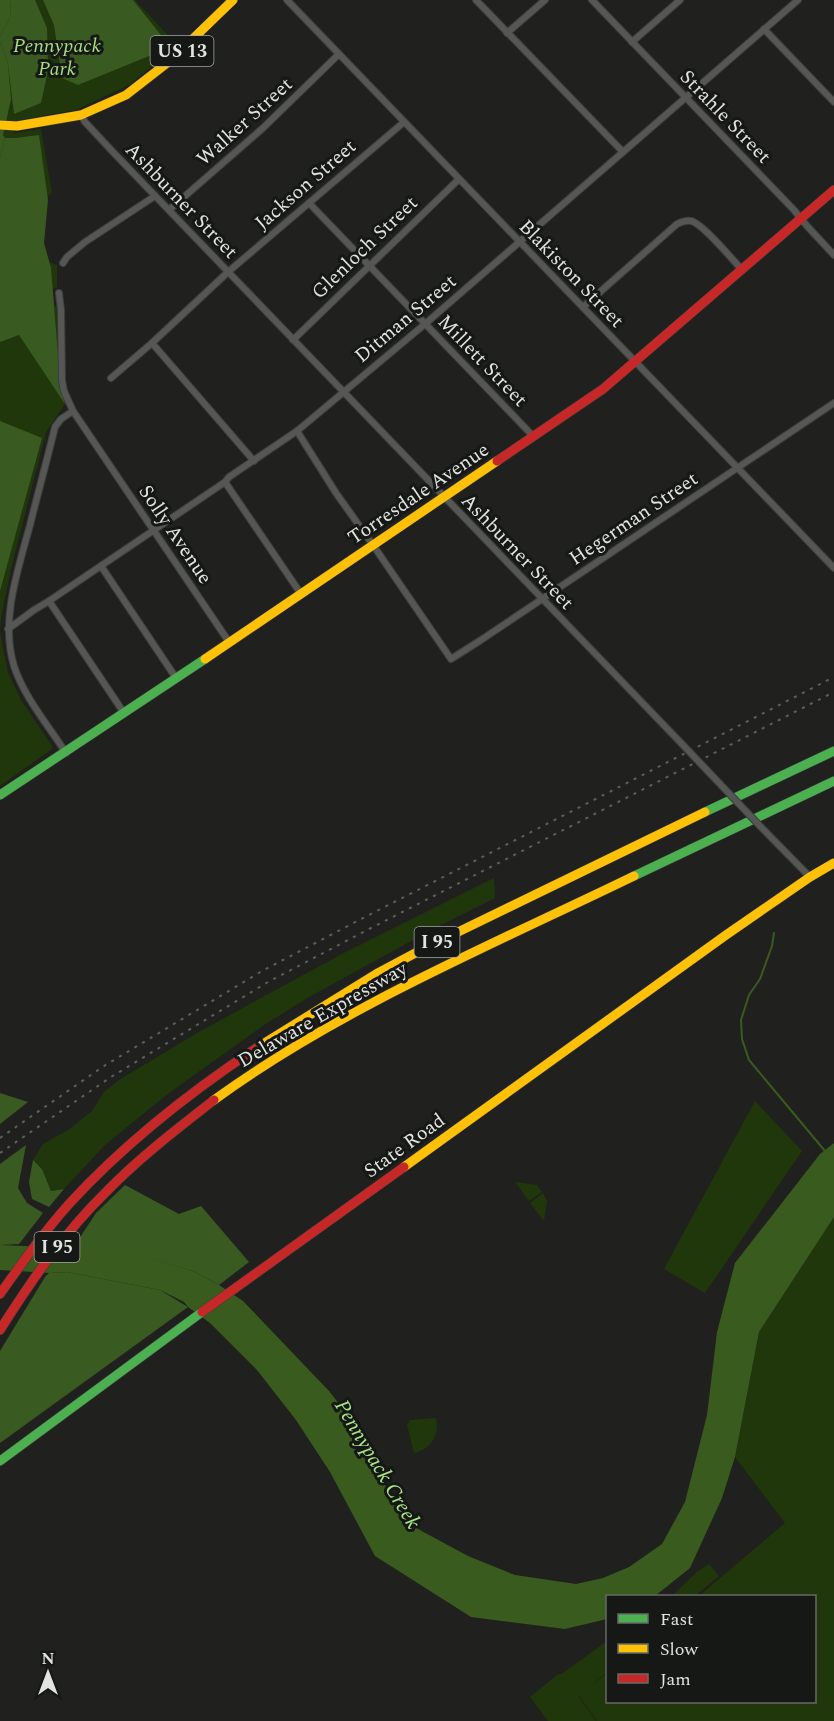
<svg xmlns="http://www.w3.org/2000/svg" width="834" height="1721" viewBox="0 0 834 1721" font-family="Spectral,serif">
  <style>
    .green { fill: #1f370a }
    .forest { fill: #395a20 }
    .water { fill: #395b1e }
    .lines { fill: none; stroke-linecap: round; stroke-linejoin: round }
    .stream { stroke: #395b1e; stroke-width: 2 }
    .street-casing { stroke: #3c3e3c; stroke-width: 8 }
    .fast-casing { stroke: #3c3e3c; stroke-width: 10 }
    .slow-casing { stroke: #3c3e3c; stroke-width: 10 }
    .jam-casing { stroke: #3c3e3c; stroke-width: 10 }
    .street { stroke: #565755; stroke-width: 6 }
    .fast { stroke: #4caf50; stroke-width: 9 }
    .slow { stroke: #ffc107; stroke-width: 9 }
    .jam { stroke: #c62828; stroke-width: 9 }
    .rail { stroke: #5f605e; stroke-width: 2; stroke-dasharray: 3 6; stroke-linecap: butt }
    .street-bridge-casing { stroke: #3c3e3c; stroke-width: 8; stroke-linecap: butt }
    .street-bridge { stroke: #565755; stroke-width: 6 }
    .labels { text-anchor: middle; stroke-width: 6; stroke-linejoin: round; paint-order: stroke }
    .shield { fill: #161815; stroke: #a5a7a4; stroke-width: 1.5 }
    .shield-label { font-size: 18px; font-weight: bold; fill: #e2e4e1 }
    .park-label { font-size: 20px; font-style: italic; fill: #a6de81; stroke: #161815 }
    .street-label { font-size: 20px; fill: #e2e4e1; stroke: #161815 }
    .water-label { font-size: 21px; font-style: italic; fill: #abe487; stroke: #161815 }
  </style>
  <rect width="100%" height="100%" fill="#20211f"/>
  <!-- green -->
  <g class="green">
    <path d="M 0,0 L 135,0 L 177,45 L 129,85 L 76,110 L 14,121 L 14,133 L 41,129 L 52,193 L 41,201 L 43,260 L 57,265 L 57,287 L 50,291 L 54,305 L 57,308 L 58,380 L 65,404 L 46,432 L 11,569 L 1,618 L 0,632 L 8,672 L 21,700 L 52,746 L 52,749 L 0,786 Z"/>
    <path d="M 494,878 L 495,898 L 433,929 L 309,997 L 264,1025 L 169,1093 L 105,1145 L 64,1189 L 51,1191 L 42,1169 L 33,1160 L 43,1144 L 68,1130 L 92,1111 L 104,1092 L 119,1080 L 197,1033 L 239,1010 L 340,955 Z"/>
    <path d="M 755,1101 L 802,1151 L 705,1293 L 664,1269 Z"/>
    <path d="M 515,1182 L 537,1185 L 542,1192 L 529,1201 Z"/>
    <path d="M 543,1193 L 547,1201 L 544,1221 L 530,1203 Z"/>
    <path d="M 834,1217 L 834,1721 L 597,1721 L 579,1696 L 579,1697 L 596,1721 L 548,1721 L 530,1697 L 557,1675 L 563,1673 L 607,1641 L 607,1672 L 586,1690 L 607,1673 L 608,1702 L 814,1702 L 814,1596 L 699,1596 L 785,1523 L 735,1457 L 759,1332 Z"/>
    <path d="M 436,1418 C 440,1435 431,1449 414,1453 L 407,1425 L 410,1420 Z"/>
    <path d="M 709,1564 L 719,1576 L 695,1596 L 672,1596 L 697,1572 Z"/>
  </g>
  <!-- forest -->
  <g class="forest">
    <path d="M 11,0 L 35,0 L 47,28 L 48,71 L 41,103 L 14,114 L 8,64 L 0,42 L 0,37 L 10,17 Z"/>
    <path d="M 43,0 L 133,0 L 168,44 L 154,54 L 78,85 L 62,78 L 54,25 Z"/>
    <path d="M 39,135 L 48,200 L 44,243 L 51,268 L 57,343 L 65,404 L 19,335 L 0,342 L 0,157 L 5,138 L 16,138 Z"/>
    <path d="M 0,421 L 42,438 L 0,591 Z"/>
    <path d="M 0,1093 L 28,1102 L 0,1124 Z"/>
    <path d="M 26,1145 L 18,1188 L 27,1203 L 43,1213 L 19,1244 L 0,1245 L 0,1164 Z"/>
    <path d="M 33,1160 L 42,1169 L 51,1191 L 64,1189 L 49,1207 L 32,1199 L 29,1182 Z"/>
    <path d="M 125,1185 L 179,1214 L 201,1206 L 249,1262 L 219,1285 L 195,1272 L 154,1259 L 73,1248 L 96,1213 Z"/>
    <path d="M 67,1272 L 160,1290 L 188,1307 L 0,1443 L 0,1351 L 45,1277 L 49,1273 Z"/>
  </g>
  <!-- water -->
  <g class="water">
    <path d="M 0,0 L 11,0 L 10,17 L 0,37 Z"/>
    <path d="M 0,42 L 8,64 L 11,99 L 3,135 L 5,138 L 0,157 Z"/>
    <path d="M 834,1143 L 834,1217 L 759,1332 L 735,1457 L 722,1498 L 690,1568 L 655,1596 L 608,1596 L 607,1619 L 565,1629 L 471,1617 L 375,1556 L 330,1472 L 296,1420 L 257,1370 L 210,1323 L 188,1307 L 184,1302 L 160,1290 L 67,1272 L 49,1273 L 0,1270 L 0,1245 L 72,1248 L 113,1245 L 195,1272 L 219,1285 L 243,1301 L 329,1391 L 347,1414 L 401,1514 L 418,1529 L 468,1556 L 515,1575 L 576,1584 L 603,1578 L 629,1567 L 662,1544 L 685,1502 L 707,1415 L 717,1332 L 735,1263 L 820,1154 Z"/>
  </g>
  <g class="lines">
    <!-- stream -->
    <path class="stream" d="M 774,933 L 772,946 L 760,979 L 749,995 L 741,1020 L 742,1039 L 749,1060 L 825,1151"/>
    <!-- street casing -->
    <g class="street-casing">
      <g id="street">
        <path d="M 287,0 L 834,568"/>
        <path d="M 476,0 L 623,152"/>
        <path d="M 592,0 L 794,210 L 807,226 L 834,255"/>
        <path d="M 764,29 L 834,102"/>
        <path d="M 507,33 L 545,0"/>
        <path d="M 632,42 L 680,0"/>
        <path d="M 81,115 L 85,122 L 113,152 L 682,744"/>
        <path d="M 309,203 L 533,436"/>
        <path d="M 169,210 L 263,128 L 339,54"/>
        <path d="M 63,263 L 67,257 L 85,242 L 155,196"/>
        <path d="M 59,293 L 61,310 L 62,380 L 64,391 L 73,411 L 229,642"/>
        <path d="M 583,307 L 677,224 C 681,222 686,220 691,221 C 702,223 733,260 742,270"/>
        <path d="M 293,340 L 459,179"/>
        <path d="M 152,343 L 254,461"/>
        <path d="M 111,378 L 152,343 L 228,272 L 404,122"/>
        <path d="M 297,431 L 336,493 L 373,545 L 451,659 L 481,640 L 834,403"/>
        <path d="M 225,482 L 301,594"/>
        <path d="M 101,566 L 176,678"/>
        <path d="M 49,601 L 124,713"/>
        <path d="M 8,629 L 34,610 L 49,601 L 225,482 L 229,477 L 297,431 L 425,324 L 798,0"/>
        <path d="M 66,753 C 48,725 24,697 14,666 C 0,620 18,570 30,525 C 38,493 47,460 55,427 L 61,419 L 73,411"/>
        <path d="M 760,826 L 810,877"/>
      </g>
    </g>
    <!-- fast casing -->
    <g class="fast-casing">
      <g id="fast">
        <path d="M 0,795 L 205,659"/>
        <path d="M 705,812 L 834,751"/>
        <path d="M 634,876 L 834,781"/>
        <path d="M 0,1461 L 202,1312"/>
      </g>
    </g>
    <!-- slow casing -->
    <g class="slow-casing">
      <g id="slow">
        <path d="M 0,125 L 17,126 L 81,115 L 126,95 L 171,60 L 233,0"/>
        <path d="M 205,659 L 497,461"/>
        <path d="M 258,1047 L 376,974 L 421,950 L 705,812"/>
        <path d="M 214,1100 C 340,1008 494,944 634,876"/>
        <path d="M 404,1167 L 726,935 L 810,877 L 834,863"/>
      </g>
    </g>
    <!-- jam casing -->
    <g class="jam-casing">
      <g id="jam">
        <path d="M 497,461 L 603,389 L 834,190"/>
        <path d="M 0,1294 C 22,1263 44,1232 69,1204 C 125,1143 190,1092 258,1047"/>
        <path d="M 202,1312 L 404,1167"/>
        <path d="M 0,1330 C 31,1281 64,1233 106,1192 C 139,1158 177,1129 214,1100"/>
      </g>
    </g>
    <!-- street -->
    <use href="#street" class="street"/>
    <!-- fast -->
    <use href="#fast" class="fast"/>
    <!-- slow -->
    <use href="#slow" class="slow"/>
    <!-- jam -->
    <use href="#jam" class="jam"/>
    <!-- rail -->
    <g class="rail">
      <path d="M 0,1138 L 104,1066 L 262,971 L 365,917 L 834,677"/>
      <path d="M 0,1153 L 111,1077 L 268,982 L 371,928 L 834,692"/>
    </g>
    <!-- street-bridge casing -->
    <g class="street-bridge-casing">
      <path id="street-bridge" d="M 682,744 L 760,826"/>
    </g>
    <!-- street-bridge -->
    <use href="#street-bridge" class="street-bridge"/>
  </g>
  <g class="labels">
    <!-- shield labels -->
    <g class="shield">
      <rect x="150.5" y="36" width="63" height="30" rx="4.5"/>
      <rect x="414.5" y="927" width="45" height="30" rx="4.5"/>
      <rect x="34.5" y="1232" width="45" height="30" rx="4.5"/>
    </g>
    <g class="shield-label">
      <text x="182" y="57">US 13</text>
      <text x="437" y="948">I 95</text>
      <text x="57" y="1253">I 95</text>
    </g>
    <!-- park labels -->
    <g class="park-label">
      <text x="57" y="52">Pennypack<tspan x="57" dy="23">Park</tspan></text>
    </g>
    <!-- street labels -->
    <g class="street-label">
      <text transform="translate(726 116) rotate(46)" y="7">Strahle Street</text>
      <text transform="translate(244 121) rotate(-42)" y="7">Walker Street</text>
      <text transform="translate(305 184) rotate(-41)" y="7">Jackson Street</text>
      <text transform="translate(182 200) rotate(46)" y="7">Ashburner Street</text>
      <text transform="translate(364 247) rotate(-44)" y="7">Glenloch Street</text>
      <text transform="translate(572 273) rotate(46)" y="7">Blakiston Street</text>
      <text transform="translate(405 318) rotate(-40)" y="7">Ditman Street</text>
      <text transform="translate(483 360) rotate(46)" y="7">Millett Street</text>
      <text transform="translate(418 493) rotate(-34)" y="7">Torresdale Avenue</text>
      <text transform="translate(633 518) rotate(-34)" y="7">Hegerman Street</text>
      <text transform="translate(176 534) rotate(56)" y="7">Solly Avenue</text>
      <text transform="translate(518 551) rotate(46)" y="7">Ashburner Street</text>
      <text transform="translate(322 1014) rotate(-30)" y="7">Delaware Expressway</text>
      <text transform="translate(404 1145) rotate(-36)" y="7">State Road</text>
    </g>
    <!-- water labels -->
    <g class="water-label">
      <text transform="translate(378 1464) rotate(59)" y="7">Pennypack Creek</text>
    </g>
  </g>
  <!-- legend -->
  <rect x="606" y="1595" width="210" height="108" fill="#161815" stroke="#686a67" stroke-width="1.5"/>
  <rect x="618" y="1614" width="30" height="9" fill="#4caf50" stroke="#686a67" stroke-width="1.5"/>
  <text x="660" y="1625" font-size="18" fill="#e2e4e1">Fast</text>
  <rect x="618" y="1644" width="30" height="9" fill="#ffc107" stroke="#686a67" stroke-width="1.5"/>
  <text x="660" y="1655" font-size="18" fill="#e2e4e1">Slow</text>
  <rect x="618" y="1674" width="30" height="9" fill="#c62828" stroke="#686a67" stroke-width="1.5"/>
  <text x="660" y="1685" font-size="18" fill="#e2e4e1">Jam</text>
  <!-- north arrow -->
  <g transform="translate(48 1673)" stroke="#161815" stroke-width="4.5" paint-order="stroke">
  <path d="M0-4.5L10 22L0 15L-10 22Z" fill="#e2e4e1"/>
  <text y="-9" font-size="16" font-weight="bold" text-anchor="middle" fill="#e2e4e1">N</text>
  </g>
</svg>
